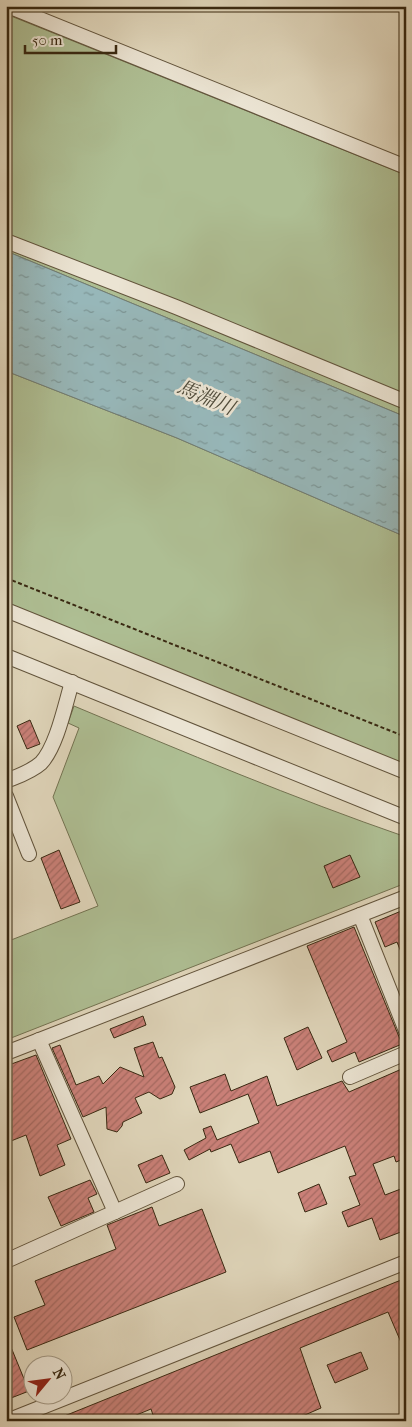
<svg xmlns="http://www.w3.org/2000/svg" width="412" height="1427" viewBox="0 0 412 1427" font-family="'IM FELL French Canon','Noto Serif JP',serif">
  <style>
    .green { fill: #aebe93; stroke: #737352 }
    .water { fill: url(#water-ripples); stroke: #717e76 }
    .building { fill: url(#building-hatch); stroke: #382811 }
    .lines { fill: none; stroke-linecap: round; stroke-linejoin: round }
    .minor-casing { stroke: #62543c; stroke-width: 16 }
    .path { stroke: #382811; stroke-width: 2; stroke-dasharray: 4 2.5; stroke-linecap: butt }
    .minor { stroke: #ebe4d3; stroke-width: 14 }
    .labels { text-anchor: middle; stroke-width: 5; stroke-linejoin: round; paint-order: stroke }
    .water-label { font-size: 20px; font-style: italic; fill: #504c3b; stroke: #ebe4d3 }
  </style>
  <defs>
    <pattern id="water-ripples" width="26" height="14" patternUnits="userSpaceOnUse" patternTransform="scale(1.25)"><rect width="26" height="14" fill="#97b7b9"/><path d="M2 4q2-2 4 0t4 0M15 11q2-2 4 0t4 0" fill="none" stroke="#7c9595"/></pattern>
    <pattern id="building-hatch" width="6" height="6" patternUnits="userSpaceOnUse" patternTransform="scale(1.25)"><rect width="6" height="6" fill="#ca8078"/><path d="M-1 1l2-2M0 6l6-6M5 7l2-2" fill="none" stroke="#a56961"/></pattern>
  </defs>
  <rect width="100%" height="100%" fill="#e0d6bb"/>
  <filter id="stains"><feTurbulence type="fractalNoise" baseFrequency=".004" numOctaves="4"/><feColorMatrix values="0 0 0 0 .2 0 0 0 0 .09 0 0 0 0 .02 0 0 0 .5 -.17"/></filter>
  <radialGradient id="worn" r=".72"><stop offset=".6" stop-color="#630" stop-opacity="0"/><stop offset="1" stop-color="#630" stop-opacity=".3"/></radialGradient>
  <!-- green -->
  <g class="green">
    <path d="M 6,14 L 406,175 L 406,417 L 6,251 Z"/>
    <path d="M 6,371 L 177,438 L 406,537 L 406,765 L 6,603 Z"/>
    <path d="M 74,706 C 184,752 293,798 406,837 L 406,883 L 6,1040 L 6,942 L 98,906 L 53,797 L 79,728 L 68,723 Z"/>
  </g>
  <!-- water -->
  <path class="water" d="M 6,251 L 406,417 L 406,537 L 177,438 L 6,371 Z"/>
  <!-- building -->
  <g class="building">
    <path d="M 30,720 L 40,744 L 27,749 L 17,726 Z"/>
    <path d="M 59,850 L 80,902 L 61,909 L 41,858 Z"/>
    <path d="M 350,855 L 360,877 L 333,888 L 324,866 Z"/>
    <path d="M 406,909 L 406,962 L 405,962 L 397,942 L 385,947 L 375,922 Z"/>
    <path d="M 354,927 L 402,1044 L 359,1062 L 355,1052 L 332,1062 L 327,1051 L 347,1042 L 307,946 Z"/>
    <path d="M 143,1016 L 146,1025 L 114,1038 L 110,1029 Z"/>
    <path d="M 308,1027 L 322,1058 L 297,1070 L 284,1038 Z"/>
    <path d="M 153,1042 L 159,1058 L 162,1057 L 175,1087 L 172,1094 L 160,1099 L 149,1092 L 135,1098 L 142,1113 L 123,1122 L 122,1126 L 117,1132 L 107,1129 L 106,1107 L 83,1117 L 52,1048 L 60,1045 L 76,1085 L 99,1076 L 103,1084 L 120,1067 L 144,1077 L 134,1048 Z"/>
    <path d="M 36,1055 L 71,1139 L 57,1145 L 65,1165 L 40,1176 L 26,1135 L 6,1143 L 6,1066 Z"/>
    <path d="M 404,1068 L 406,1074 L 406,1158 L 396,1162 L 394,1156 L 373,1164 L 385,1195 L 406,1187 L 406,1230 L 380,1240 L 372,1218 L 348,1227 L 342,1212 L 360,1205 L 349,1177 L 356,1175 L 345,1146 L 278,1173 L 270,1151 L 239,1163 L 231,1144 L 211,1152 L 210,1149 L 189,1160 L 184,1150 L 206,1138 L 203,1129 L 211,1126 L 217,1140 L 259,1123 L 248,1094 L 200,1113 L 190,1087 L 225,1074 L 231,1091 L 267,1076 L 277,1106 L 342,1081 L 349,1092 Z"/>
    <path d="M 162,1155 L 170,1173 L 146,1183 L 138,1165 Z"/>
    <path d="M 90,1180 L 97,1194 L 88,1198 L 94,1212 L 61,1226 L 48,1197 Z"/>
    <path d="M 319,1184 L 327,1204 L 305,1212 L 298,1193 Z"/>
    <path d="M 152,1207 L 159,1226 L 202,1209 L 226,1272 L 27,1350 L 14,1317 L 45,1305 L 35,1281 L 116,1249 L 107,1225 Z"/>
    <path d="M 406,1278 L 406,1354 L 388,1312 L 300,1348 L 321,1408 L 291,1421 L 155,1421 L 151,1409 L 134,1416 L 135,1421 L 52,1421 Z"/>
    <path d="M 6,1335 L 29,1391 L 6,1400 Z"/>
    <path d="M 361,1352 L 368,1369 L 335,1383 L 327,1365 Z"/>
  </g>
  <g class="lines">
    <!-- minor casing -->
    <g class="minor-casing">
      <g id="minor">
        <path d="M 8,6 L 406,167"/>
        <path d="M 6,241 L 176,307 L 406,402"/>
        <path d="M 6,610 L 406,772"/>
        <path d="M 6,656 L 406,818"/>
        <path d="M 6,781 C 18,776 31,772 41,763 C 57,746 65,705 72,682"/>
        <path d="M 6,796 L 29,854"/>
        <path d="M 360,915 L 406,897"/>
        <path d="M 39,1040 L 115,1212"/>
        <path d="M 6,1053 L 360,915 L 406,1031"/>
        <path d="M 350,1077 L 406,1053"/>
        <path d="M 6,1261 L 177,1184"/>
        <path d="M 7,1421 L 406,1262"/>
      </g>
    </g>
    <!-- path -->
    <path class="path" d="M 6,578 L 406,737"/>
    <!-- minor -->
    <use href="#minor" class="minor"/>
  </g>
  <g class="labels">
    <!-- water labels -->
    <g class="water-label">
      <text transform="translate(206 397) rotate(23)" y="7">馬淵川</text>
    </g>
  </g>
  <!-- margin -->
  <rect width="412" height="1427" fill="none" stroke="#e0d6bb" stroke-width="25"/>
  <rect x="8" y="8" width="397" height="1412" fill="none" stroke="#382811" stroke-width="2.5"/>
  <rect x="12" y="12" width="387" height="1402" fill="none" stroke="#382811"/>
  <!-- north arrow -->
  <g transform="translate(48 1380) rotate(61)"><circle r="24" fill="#ebe4d3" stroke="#a39985"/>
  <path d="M0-4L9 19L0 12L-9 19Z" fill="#8f2418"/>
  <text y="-8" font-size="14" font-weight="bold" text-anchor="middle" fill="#382811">N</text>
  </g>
  <!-- scale -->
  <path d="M25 45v8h91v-8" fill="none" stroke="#382811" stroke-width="2.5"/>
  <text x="32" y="45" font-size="15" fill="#382811" stroke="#ebe4d3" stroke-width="4" paint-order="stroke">50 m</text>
  <rect width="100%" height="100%" filter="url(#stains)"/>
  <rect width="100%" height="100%" fill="url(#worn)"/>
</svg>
